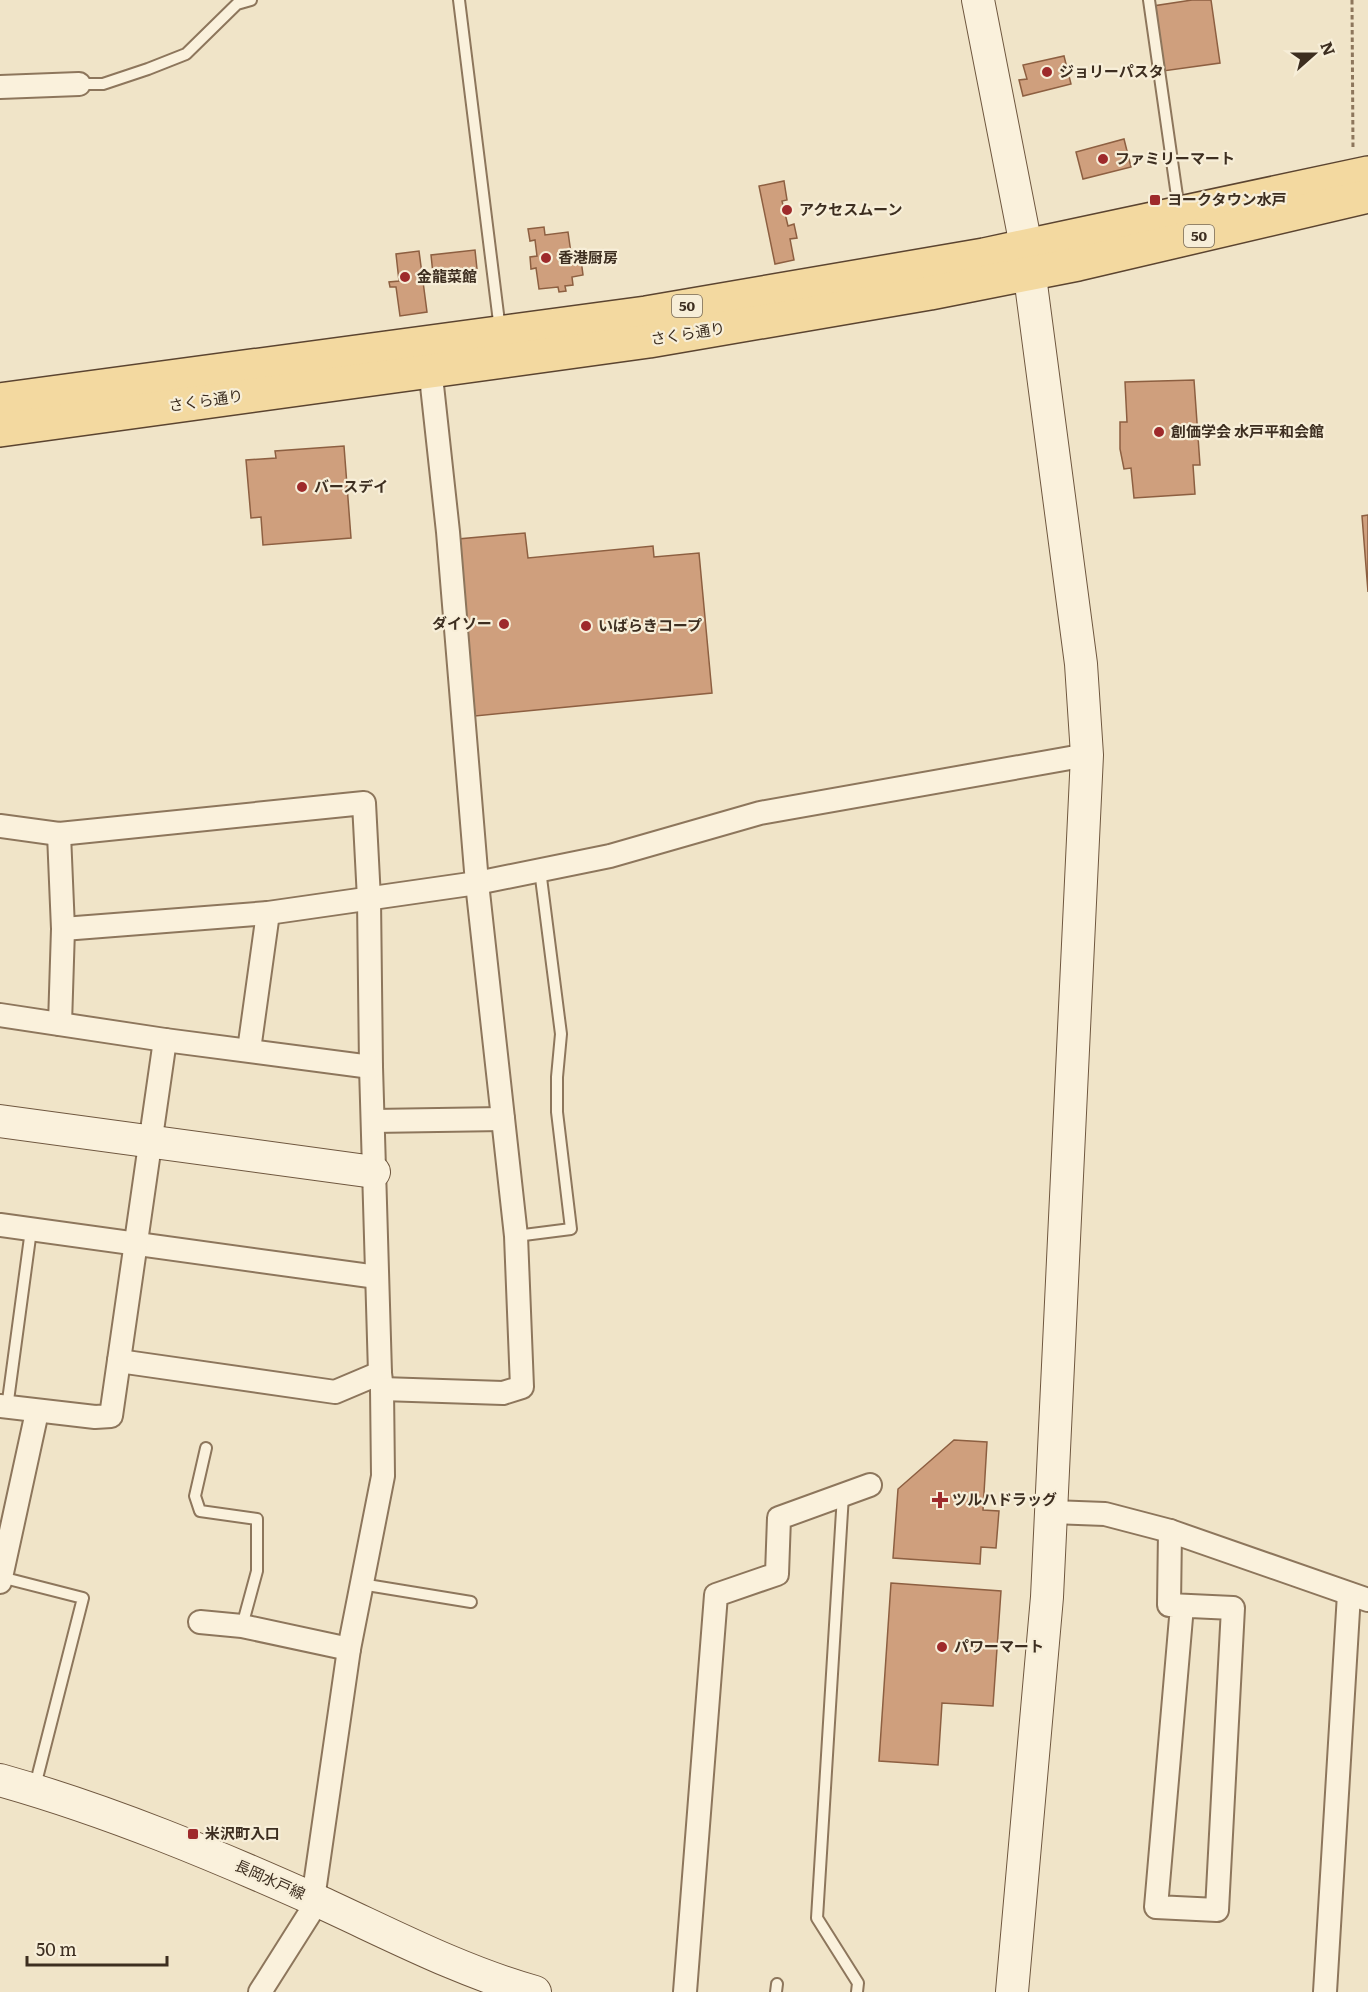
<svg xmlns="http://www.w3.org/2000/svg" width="1368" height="1992" viewBox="0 0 1368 1992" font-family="Literata,'Noto Sans JP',serif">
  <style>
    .building { fill: #cf9f7d; stroke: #8d5f41; stroke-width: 1.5 }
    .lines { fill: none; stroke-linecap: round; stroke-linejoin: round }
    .lane-casing { stroke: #8d765c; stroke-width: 14 }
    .street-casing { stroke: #8d765c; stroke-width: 26 }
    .secondary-casing { stroke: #6f573f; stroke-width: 34 }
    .primary-casing { stroke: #5b4430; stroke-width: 36 }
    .path { stroke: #8d765c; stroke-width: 3; stroke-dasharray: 4.5 3; stroke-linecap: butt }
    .lane { stroke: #faf1dc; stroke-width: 10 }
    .street { stroke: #faf1dc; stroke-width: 22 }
    .secondary { stroke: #faf1dc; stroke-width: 32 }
    .primary { stroke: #f3d9a0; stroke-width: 33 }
    .poi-dot { fill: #9e2a2b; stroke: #f7eed8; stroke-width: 2 }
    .labels { text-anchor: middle; stroke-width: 4.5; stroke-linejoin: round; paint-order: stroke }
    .shield { fill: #f7eed8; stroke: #756857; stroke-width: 1.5 }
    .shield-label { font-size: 14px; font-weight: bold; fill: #3d2e20 }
    .poi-label { font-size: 15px; font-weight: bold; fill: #3d2e20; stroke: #f7eed8; text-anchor: start }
    .street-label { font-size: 15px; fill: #3d2e20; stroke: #f7eed8 }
  </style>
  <rect width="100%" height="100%" fill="#f0e4c8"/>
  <!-- building -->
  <g class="building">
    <path d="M 1192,0 L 1211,0 L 1220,63 L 1163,71 L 1153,6 Z"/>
    <path d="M 1064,56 L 1071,84 L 1023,96 L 1019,80 L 1027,79 L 1023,65 Z"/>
    <path d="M 1124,139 L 1131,167 L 1083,179 L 1076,152 Z"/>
    <path d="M 784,181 L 787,200 L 782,201 L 788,226 L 794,224 L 797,238 L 790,239 L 794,260 L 775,264 L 759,186 Z"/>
    <path d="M 544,227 L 545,235 L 568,232 L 571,253 L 580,252 L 583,275 L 572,277 L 573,285 L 565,286 L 566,291 L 559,292 L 558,287 L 539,289 L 536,268 L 531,269 L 530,257 L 537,256 L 535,240 L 530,241 L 528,229 Z"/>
    <path d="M 475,250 L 477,269 L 433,274 L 431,255 Z"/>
    <path d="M 419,251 L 427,312 L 400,316 L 396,287 L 390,287 L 389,282 L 399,281 L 396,254 Z"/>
    <path d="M 1194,380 L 1200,465 L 1193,465 L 1195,494 L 1134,498 L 1131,468 L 1124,469 L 1120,449 L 1120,422 L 1127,422 L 1125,382 Z"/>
    <path d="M 344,446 L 351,538 L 263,545 L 261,517 L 251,518 L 246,460 L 276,458 L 275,451 Z"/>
    <path d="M 1368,515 L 1368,592 L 1362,516 Z"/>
    <path d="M 525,533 L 528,558 L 653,546 L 654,557 L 699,553 L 712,693 L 475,716 L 458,539 Z"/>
    <path d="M 954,1440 L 987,1442 L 983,1510 L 999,1511 L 996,1548 L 981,1547 L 980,1564 L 893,1558 L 898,1489 Z"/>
    <path d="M 891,1583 L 1001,1591 L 993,1706 L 942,1703 L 938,1765 L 879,1761 Z"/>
  </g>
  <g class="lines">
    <!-- lane casing -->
    <g class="lane-casing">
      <g id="lane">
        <path d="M 459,0 L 500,330"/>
        <path d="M 1149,0 L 1179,210"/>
        <path d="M 79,84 L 103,84 L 148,69 L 186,54 L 237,4 L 251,0"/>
        <path d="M 516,1236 L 571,1229 L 557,1112 L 557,1077 L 561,1034 L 540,870"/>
        <path d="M 7,1408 L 31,1230"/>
        <path d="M 206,1448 L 195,1496 L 200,1511 L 257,1519 L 257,1571 L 242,1626"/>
        <path d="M 843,1495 L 817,1918 L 858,1983 L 857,1992"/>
        <path d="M 1,1577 L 83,1598 L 35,1786"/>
        <path d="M 361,1584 L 471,1602"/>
        <path d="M 776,1992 L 777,1984"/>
      </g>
    </g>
    <!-- street casing -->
    <g class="street-casing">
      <g id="street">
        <path d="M 0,87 L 79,84"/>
        <path d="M 0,826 L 59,834 L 364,803 L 369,899 L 371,1067 L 380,1373 L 382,1389 L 383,1476 L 349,1649 L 313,1899 L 310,1913 L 260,1992"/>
        <path d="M 59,834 L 63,929 L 60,1024"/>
        <path d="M 63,929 L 268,913 L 477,883 L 610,856 L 760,813 L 1087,755"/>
        <path d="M 0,1015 L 165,1040 L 371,1067"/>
        <path d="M 249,1050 L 268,913"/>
        <path d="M 373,1121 L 503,1119"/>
        <path d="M 0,1225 L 377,1277"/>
        <path d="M 119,1361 L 335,1392 L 380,1373"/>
        <path d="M 382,1389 L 503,1393 L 522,1387 L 516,1236 L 477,883 L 448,532 L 429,358"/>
        <path d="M 0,1406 L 95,1417 L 111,1416 L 165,1040"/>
        <path d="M 1052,1512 L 1105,1514 L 1170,1531 L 1368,1600"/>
        <path d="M 1170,1531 L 1169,1605 L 1233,1608 L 1217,1910 L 1156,1907 L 1182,1606"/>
        <path d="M 0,1582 L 37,1412"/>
        <path d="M 200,1622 L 242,1626 L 349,1649"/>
        <path d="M 685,1992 L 716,1595 L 777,1574 L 779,1518 L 870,1485"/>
        <path d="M 1325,1992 L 1349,1594"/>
      </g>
    </g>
    <!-- secondary casing -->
    <g class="secondary-casing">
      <g id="secondary">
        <path d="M 978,0 L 1026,246 L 1081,664 L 1087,755 L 1047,1597 L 1012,1992"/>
        <path d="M 0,1121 L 374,1172"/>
        <path d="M 0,1780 C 110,1811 215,1855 320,1902 C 390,1934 460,1971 535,1992"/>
      </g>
    </g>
    <!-- primary casing -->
    <g class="primary-casing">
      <g id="primary">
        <path d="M 0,400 L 646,313 L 984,255 L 1368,173"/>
        <path d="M 0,430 L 649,341 L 930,293 L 1078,264 L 1368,196"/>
      </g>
    </g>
    <!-- path -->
    <path class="path" d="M 1352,0 L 1353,150"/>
    <!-- lane -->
    <use href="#lane" class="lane"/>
    <!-- street -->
    <use href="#street" class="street"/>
    <!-- secondary -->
    <use href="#secondary" class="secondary"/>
    <!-- primary -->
    <use href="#primary" class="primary"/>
  </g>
  <!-- markers -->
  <g class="poi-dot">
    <circle cx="1047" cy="72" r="6"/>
    <circle cx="1103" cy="159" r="6"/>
    <rect x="1149" y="194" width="12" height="12" rx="3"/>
    <circle cx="787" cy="210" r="6"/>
    <circle cx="546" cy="258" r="6"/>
    <circle cx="405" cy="277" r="6"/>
    <circle cx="1159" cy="432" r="6"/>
    <circle cx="302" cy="487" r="6"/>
    <circle cx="504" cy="624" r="6"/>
    <circle cx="586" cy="626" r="6"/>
    <path d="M937 1491h6v6h6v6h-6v6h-6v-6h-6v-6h6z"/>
    <circle cx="942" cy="1647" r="6"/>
    <rect x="187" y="1828" width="12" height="12" rx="3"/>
  </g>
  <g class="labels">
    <!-- shield labels -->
    <g class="shield">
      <rect x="1184" y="225" width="30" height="22" rx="4.5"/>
      <rect x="672" y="295" width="30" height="22" rx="4.5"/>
    </g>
    <g class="shield-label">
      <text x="1199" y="241">50</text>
      <text x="687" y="311">50</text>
    </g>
    <!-- poi labels -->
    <g class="poi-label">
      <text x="1059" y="77">ジョリーパスタ</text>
      <text x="1115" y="164">ファミリーマート</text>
      <text x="1167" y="205">ヨークタウン水戸</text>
      <text x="799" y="215">アクセスムーン</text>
      <text x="558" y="263">香港厨房</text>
      <text x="417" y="282">金龍菜館</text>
      <text x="1171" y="437">創価学会 水戸平和会館</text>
      <text x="314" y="492">バースデイ</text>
      <text x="492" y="629" text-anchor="end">ダイソー</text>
      <text x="598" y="631">いばらきコープ</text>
      <text x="952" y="1505">ツルハドラッグ</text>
      <text x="954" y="1652">パワーマート</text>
      <text x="205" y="1839">米沢町入口</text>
    </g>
    <!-- street labels -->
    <g class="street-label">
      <text transform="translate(688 334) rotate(-9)" y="5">さくら通り</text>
      <text transform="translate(206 401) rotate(-8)" y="5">さくら通り</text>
      <text transform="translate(270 1880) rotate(24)" y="5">長岡水戸線</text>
    </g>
  </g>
  <!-- north arrow -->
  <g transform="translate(1314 54) rotate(69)" stroke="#f7eed8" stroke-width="4.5" paint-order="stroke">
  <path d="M0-4.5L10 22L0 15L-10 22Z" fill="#3d2e20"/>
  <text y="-9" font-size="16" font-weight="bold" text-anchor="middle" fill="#3d2e20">N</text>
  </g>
  <!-- scale -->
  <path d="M27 1956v9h140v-9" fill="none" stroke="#3d2e20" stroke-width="3"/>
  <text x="36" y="1956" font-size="18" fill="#3d2e20" stroke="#f7eed8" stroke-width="4.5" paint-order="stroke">50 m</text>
</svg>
